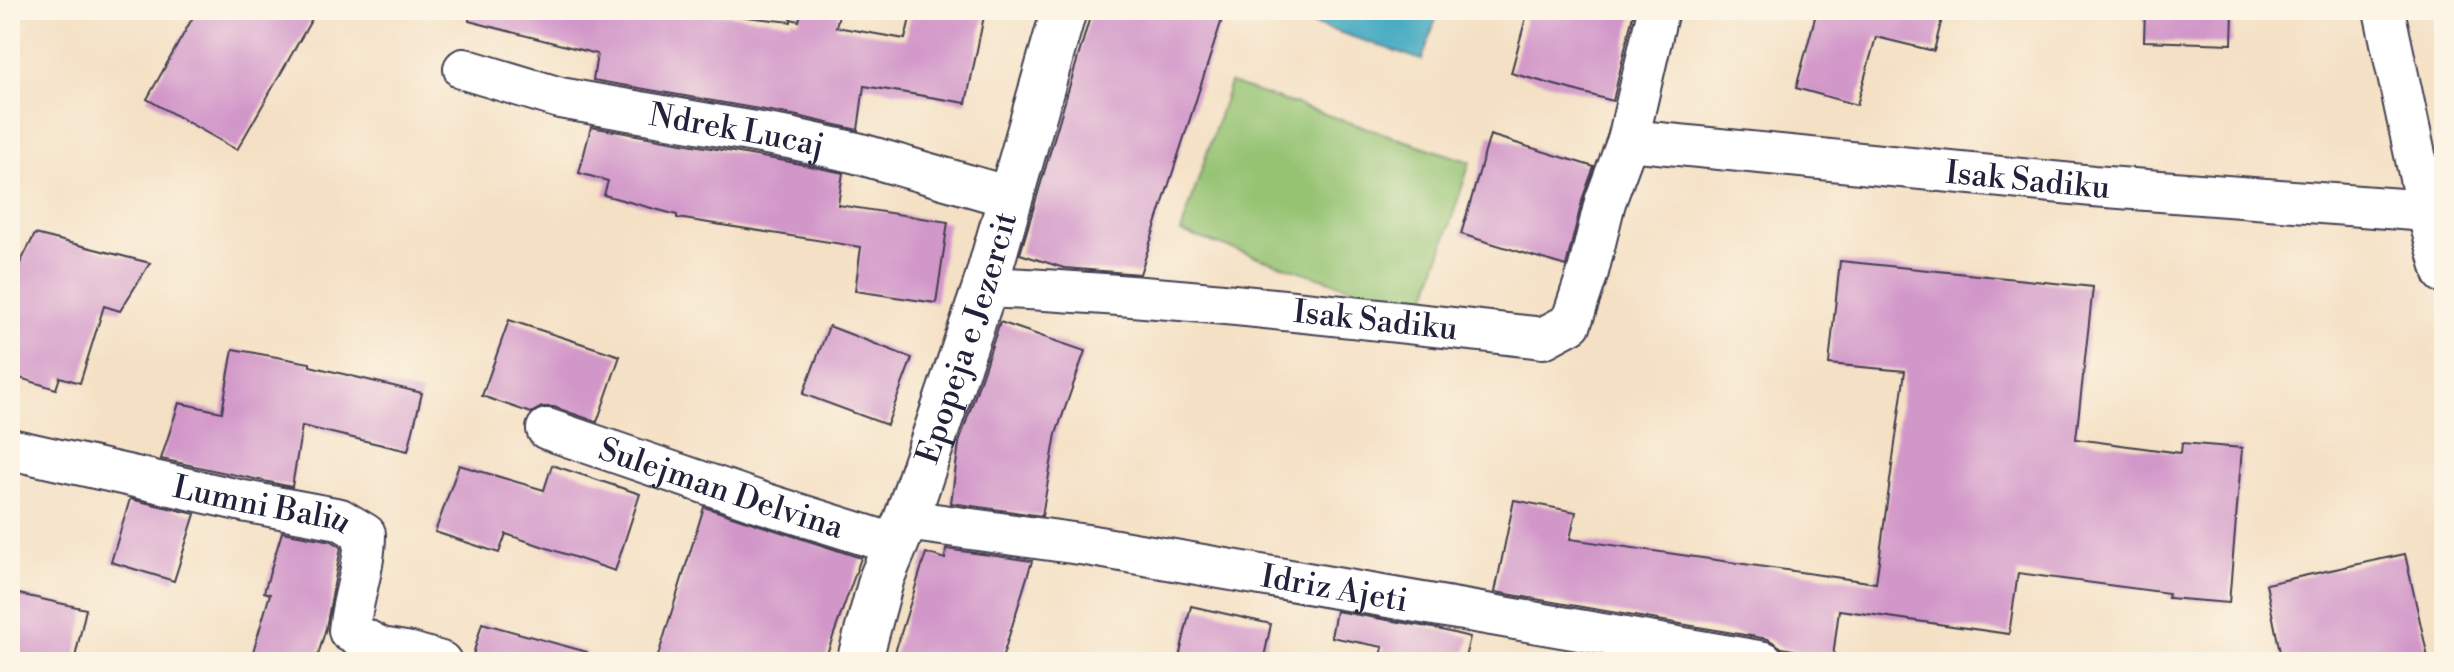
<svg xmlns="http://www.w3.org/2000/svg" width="2454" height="672" viewBox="0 0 2454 672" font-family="'Libre Bodoni',serif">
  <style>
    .green { fill: #94c372; stroke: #5b7256; stroke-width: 2 }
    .water { fill: #40a8c0; stroke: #31657e; stroke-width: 2 }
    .building { fill: #d297c9 }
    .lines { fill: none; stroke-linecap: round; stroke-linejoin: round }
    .minor-casing { stroke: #423e50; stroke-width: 44 }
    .secondary-casing { stroke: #423e50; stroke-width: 48 }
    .minor { stroke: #fff; stroke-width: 40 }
    .secondary { stroke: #fff; stroke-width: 44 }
    .labels { text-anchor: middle; stroke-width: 6; stroke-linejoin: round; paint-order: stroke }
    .street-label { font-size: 32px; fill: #22223b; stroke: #fcf5e5 }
  </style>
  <rect width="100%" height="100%" fill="#fcf5e5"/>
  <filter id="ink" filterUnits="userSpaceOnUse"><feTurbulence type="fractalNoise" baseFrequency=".0125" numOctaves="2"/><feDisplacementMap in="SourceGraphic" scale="16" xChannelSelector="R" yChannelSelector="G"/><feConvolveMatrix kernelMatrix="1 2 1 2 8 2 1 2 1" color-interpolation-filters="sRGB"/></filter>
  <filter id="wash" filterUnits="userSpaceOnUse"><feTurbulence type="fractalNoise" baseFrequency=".006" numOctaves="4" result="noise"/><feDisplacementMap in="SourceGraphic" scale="32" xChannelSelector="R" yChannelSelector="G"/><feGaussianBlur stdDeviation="1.8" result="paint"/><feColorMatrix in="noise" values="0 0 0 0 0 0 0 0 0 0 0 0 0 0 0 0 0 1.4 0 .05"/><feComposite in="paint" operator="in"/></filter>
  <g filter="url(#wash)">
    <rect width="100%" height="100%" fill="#f4e0c4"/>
    <!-- green -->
    <path class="green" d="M 1230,83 L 1470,162 L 1422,311 L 1181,232 Z"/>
    <!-- water -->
    <path class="water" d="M 1292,10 L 1439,10 L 1422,60 L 1290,16 Z"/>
    <g id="blocks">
      <!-- building -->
      <g class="building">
        <path d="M 197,10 L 317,10 L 237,150 L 147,99 Z"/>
        <path d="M 470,10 L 684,10 L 791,22 L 791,19 L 799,21 L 802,10 L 840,10 L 836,27 L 905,39 L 912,10 L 945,10 L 984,16 L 966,103 L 864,86 L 858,130 L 793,115 L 593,80 L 597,54 L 469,21 Z"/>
        <path d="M 1092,10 L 1225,10 L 1140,274 L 1064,268 L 1020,254 Z"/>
        <path d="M 1528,10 L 1634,10 L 1613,101 L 1511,73 Z"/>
        <path d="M 1817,10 L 1944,10 L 1934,51 L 1876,37 L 1857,105 L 1796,88 Z"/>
        <path d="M 2145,10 L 2233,10 L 2232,44 L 2144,41 Z"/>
        <path d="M 591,127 L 785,161 L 843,173 L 838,205 L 948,222 L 936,303 L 855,291 L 861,247 L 677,218 L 677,215 L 604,195 L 608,181 L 579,173 Z"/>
        <path d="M 1490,135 L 1594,167 L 1583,197 L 1566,266 L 1461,234 Z"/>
        <path d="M 35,234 L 150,263 L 120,311 L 104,306 L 80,383 L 60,377 L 56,389 L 10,375 L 10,283 Z"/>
        <path d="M 1840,261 L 2093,287 L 2076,439 L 2181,453 L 2182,443 L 2242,448 L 2229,603 L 2168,598 L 2169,593 L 2018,573 L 2009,634 L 1839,610 L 1833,657 L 1782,648 L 1768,639 L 1495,592 L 1514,500 L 1576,512 L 1570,539 L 1876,583 L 1905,371 L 1829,364 Z"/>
        <path d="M 509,320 L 620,356 L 597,422 L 554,407 L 542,407 L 531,413 L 482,396 Z"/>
        <path d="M 1000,322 L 1085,351 L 1056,434 L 1042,516 L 951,503 L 959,443 Z"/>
        <path d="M 829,326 L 912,358 L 887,425 L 803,394 Z"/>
        <path d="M 233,349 L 310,363 L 310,366 L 422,393 L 408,451 L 302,426 L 292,487 L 161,459 L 179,403 L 222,412 Z"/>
        <path d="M 459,465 L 544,490 L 552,465 L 640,494 L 615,571 L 506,534 L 499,553 L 435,532 Z"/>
        <path d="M 130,499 L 195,514 L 174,581 L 111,562 Z"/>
        <path d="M 704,507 L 861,558 L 824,662 L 680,662 L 658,656 Z"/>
        <path d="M 282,532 L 332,541 L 341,547 L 326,628 L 316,662 L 250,662 L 270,594 L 264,592 Z"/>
        <path d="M 946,549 L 1032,561 L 1001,662 L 892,662 L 926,553 L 945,559 Z"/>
        <path d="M 2405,554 L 2429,662 L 2282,662 L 2266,584 Z"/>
        <path d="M 10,592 L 86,609 L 74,662 L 10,662 Z"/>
        <path d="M 1191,606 L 1271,624 L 1263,662 L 1178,662 Z"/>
        <path d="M 1336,611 L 1433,628 L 1470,637 L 1464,662 L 1421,654 L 1419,662 L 1380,662 L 1383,647 L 1331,637 Z"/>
        <path d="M 482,623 L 587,652 L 585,662 L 471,662 Z"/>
      </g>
    </g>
  </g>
  <g filter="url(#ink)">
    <use href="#blocks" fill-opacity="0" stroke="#423e50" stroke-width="2"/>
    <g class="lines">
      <!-- minor casing -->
      <g class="minor-casing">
        <g id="minor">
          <path d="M 2384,10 L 2427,211 L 2444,273"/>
          <path id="s1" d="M 464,69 L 560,98 L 789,138 L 857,153 L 1009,197"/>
          <path d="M 1628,140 L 1658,10"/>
          <path id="s2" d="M 985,287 C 1172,295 1358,318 1543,338 L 1571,323 L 1588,272 L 1605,202 L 1628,140 L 2093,186 L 2427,211"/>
          <path id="s3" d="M 547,429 L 757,501 L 897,545"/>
          <path id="s4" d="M 10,449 L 243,501 L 340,519 L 365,534 C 365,568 352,598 349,631 L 381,648 L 411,653 L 441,662"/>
          <path id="s5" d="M 906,520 L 1087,545 L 1764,662"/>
        </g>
      </g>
      <!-- secondary casing -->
      <g class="secondary-casing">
        <g id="secondary">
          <path id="s6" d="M 859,662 L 882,577 L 906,520 L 985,287 L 1064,10"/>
        </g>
      </g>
      <!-- minor -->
      <use href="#minor" class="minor"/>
      <!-- secondary -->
      <use href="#secondary" class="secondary"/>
    </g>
  </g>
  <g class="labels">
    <!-- street labels -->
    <g class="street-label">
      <text dy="11" stroke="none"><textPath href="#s1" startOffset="280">Ndrek Lucaj</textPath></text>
      <text dy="11" stroke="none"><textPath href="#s2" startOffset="1186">Isak Sadiku</textPath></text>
      <text dy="11" stroke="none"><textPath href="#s2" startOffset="392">Isak Sadiku</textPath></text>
      <text dy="11" stroke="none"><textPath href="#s6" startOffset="342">Epopeja e Jezercit</textPath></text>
      <text dy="11" stroke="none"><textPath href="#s3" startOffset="184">Sulejman Delvina</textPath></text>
      <text dy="11" stroke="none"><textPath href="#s4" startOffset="258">Lumni Baliu</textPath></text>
      <text dy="11" stroke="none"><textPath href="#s5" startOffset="434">Idriz Ajeti</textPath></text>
    </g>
  </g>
  <!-- margin -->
  <rect width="2454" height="672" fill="none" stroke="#fcf5e5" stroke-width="40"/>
</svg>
